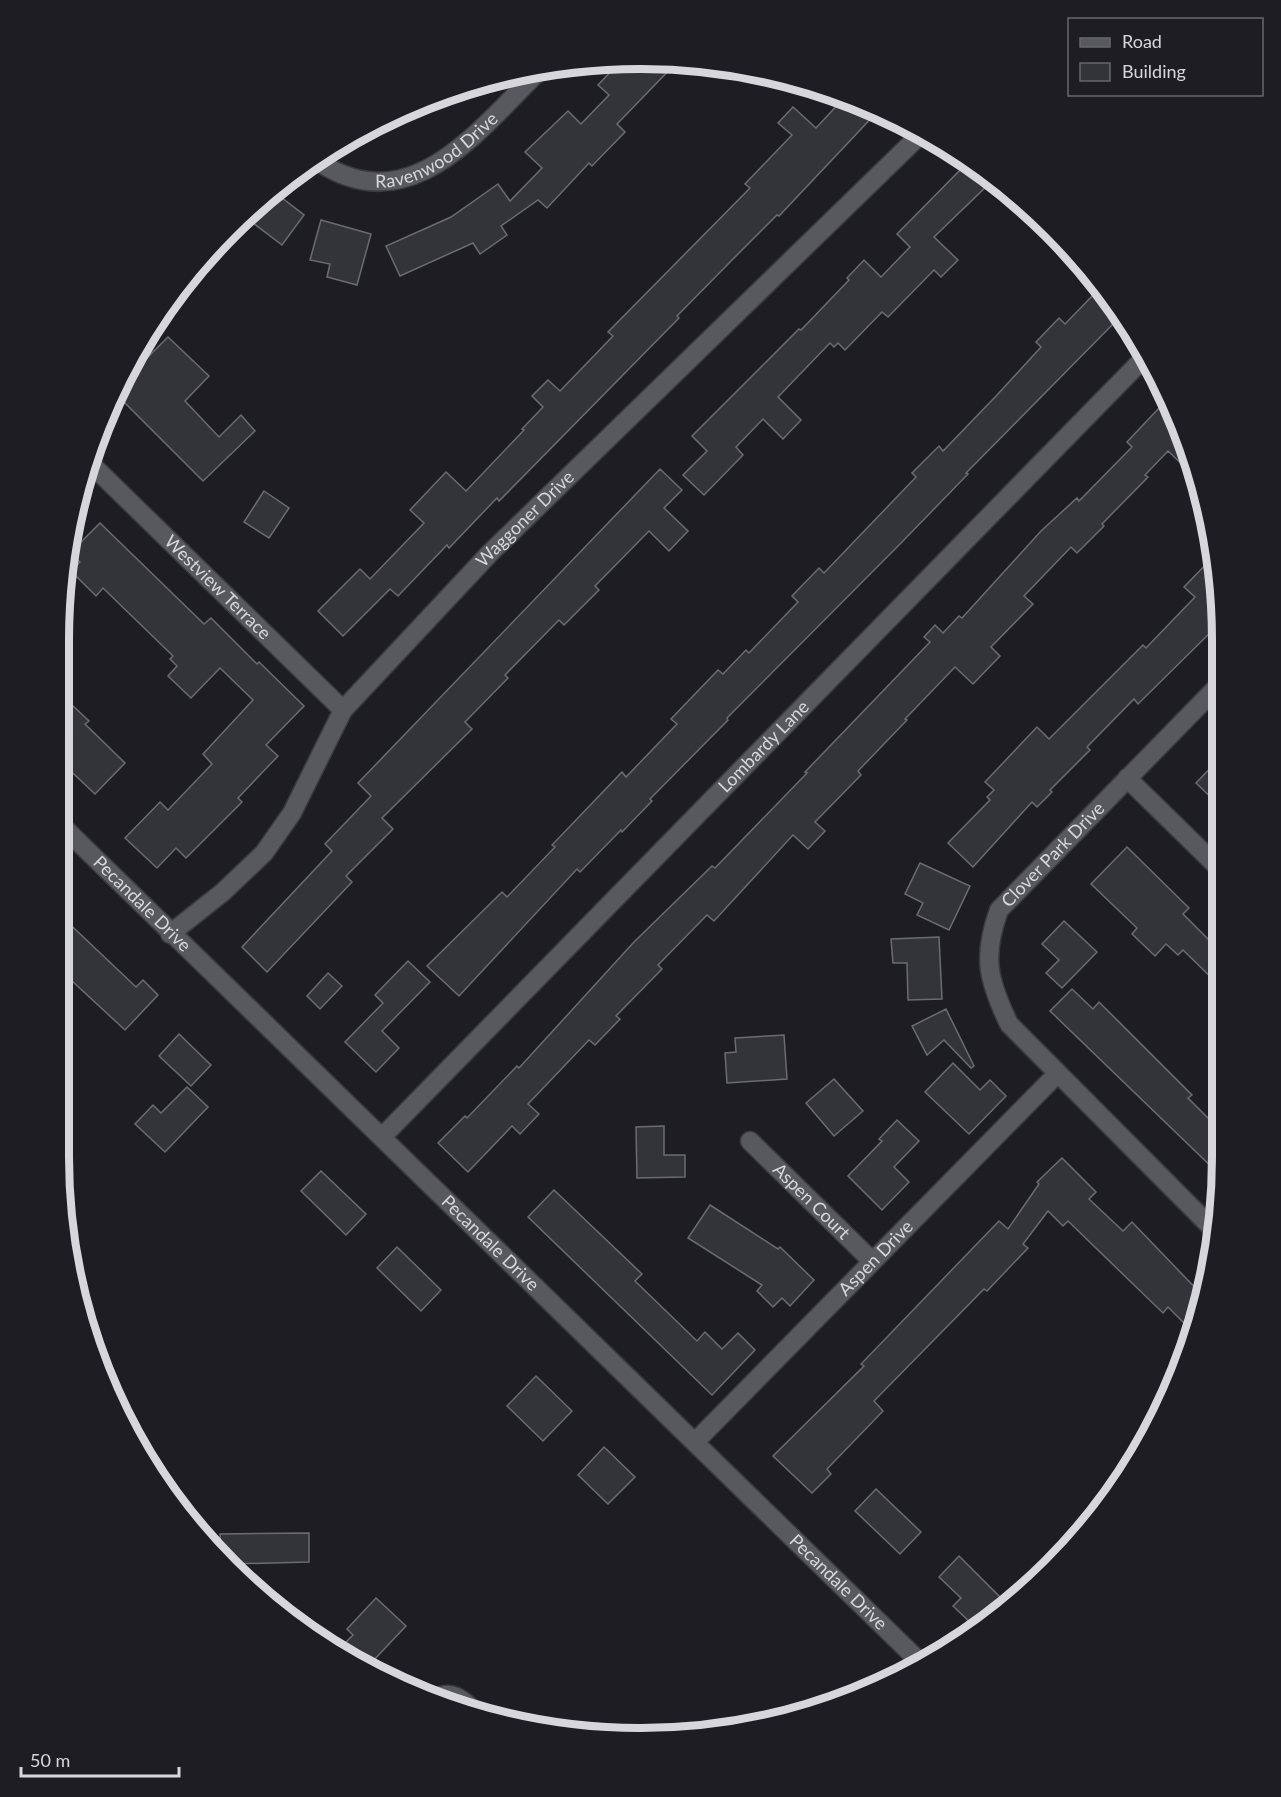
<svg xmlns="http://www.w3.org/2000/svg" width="1281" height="1797" viewBox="0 0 1281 1797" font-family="Lato,sans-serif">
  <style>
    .building { fill: #33343a; stroke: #6b6c72; stroke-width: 1.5 }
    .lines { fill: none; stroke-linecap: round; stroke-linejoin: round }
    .lane-casing { stroke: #393a3e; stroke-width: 15 }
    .street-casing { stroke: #393a3e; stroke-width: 21 }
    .lane { stroke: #58595f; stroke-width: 12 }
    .street { stroke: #58595f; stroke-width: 18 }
    .labels { text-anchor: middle; stroke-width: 5; stroke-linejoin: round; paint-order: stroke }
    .street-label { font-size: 18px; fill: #d7d7db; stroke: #1d1d23 }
    .rim { fill: none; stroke: #d7d7db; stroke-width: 8 }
  </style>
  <rect width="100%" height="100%" fill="#1d1d23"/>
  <!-- building -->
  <g class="building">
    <path d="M 679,60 L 617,124 L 625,132 L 592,166 L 589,163 L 547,208 L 538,200 L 501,226 L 507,235 L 480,254 L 473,243 L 400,276 L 386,246 L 451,217 L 498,184 L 510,201 L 542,168 L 525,152 L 568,111 L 581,124 L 609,95 L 598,85 L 620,62 Z"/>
    <path d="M 844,98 L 878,111 L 779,216 L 777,215 L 733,259 L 677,316 L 679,318 L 499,501 L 497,498 L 449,548 L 447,545 L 398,596 L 390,589 L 343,636 L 318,611 L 360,569 L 370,579 L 424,523 L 410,510 L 446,472 L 466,491 L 524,430 L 522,429 L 543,407 L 532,396 L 548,380 L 560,391 L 613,336 L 608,332 L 750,188 L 745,184 L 792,135 L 778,123 L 793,107 L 816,128 Z"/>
    <path d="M 968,162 L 994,179 L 934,237 L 958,260 L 941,277 L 934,270 L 888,317 L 882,312 L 845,350 L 838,343 L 834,347 L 830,343 L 778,397 L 801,420 L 783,439 L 763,419 L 736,447 L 743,455 L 704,495 L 683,475 L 707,451 L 692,436 L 799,329 L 801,330 L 849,280 L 847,278 L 864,260 L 881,277 L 910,247 L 897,234 Z"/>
    <path d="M 273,191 L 304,215 L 282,245 L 245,217 L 256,203 Z"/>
    <path d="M 321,220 L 371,234 L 357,285 L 327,277 L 330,264 L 310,260 Z"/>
    <path d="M 1099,289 L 1119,318 L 966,473 L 968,474 L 902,542 L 727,718 L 728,720 L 650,799 L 652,801 L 622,832 L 621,830 L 580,872 L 577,869 L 459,996 L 427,966 L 502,892 L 507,897 L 555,847 L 552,845 L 622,772 L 626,777 L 677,724 L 671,719 L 718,670 L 723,674 L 746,650 L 749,653 L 798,602 L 792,596 L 819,568 L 824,573 L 916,477 L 912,473 L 939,446 L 943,451 L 997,395 L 1041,347 L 1036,342 L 1059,318 L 1065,324 Z"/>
    <path d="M 168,337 L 209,376 L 185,401 L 219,437 L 241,415 L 255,431 L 203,481 L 119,397 L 135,352 L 144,361 Z"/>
    <path d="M 1159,408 L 1175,423 L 1189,471 L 1168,451 L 1145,475 L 1148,477 L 1102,524 L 1104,526 L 1077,553 L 1071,547 L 1024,596 L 1033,604 L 991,647 L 1000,656 L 973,684 L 955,667 L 905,719 L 907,720 L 858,771 L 861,775 L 815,822 L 825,831 L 808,849 L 793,835 L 714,921 L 707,915 L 658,965 L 662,969 L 616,1016 L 620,1019 L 595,1045 L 589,1040 L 528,1104 L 539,1114 L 520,1134 L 512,1126 L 468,1172 L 438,1143 L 465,1116 L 467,1118 L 517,1066 L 519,1068 L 634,942 L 712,866 L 715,868 L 807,773 L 805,772 L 930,642 L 924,637 L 935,625 L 943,633 L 959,616 L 962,618 L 1041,531 L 1077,498 L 1079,501 L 1132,447 L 1127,442 Z"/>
    <path d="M 660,469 L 682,490 L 664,508 L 688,531 L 669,551 L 649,531 L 595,586 L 599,590 L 564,625 L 559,620 L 505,675 L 508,678 L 465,722 L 472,729 L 382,818 L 393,829 L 346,876 L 352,882 L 267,972 L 242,947 L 332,851 L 325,844 L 371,796 L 358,783 Z"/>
    <path d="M 264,491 L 289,508 L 269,538 L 244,522 Z"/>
    <path d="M 100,523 L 204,624 L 211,618 L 257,664 L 259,662 L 304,706 L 266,745 L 278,756 L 238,798 L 242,802 L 186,858 L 176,848 L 157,868 L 125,838 L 160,802 L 168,810 L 212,764 L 203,754 L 253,700 L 220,668 L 191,698 L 168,676 L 177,666 L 170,659 L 173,656 L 103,588 L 96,596 L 71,571 L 80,562 L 70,553 Z"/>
    <path d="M 1215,555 L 1217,564 L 1218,625 L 1138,704 L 1134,699 L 1087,747 L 1090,750 L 1050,790 L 1052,792 L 1037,807 L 1032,802 L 973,867 L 948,843 L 990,800 L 987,797 L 994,790 L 985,782 L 1037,727 L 1049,739 L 1143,645 L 1146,648 L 1195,597 L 1184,587 Z"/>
    <path d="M 58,692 L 89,721 L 85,724 L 125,763 L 95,794 L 58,759 Z"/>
    <path d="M 1219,759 L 1219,805 L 1196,783 Z"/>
    <path d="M 1127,847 L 1189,908 L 1183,914 L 1208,939 L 1220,927 L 1220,986 L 1183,950 L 1178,955 L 1166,944 L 1155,956 L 1132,934 L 1137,928 L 1091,884 Z"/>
    <path d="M 920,863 L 970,886 L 949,930 L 917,915 L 923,903 L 905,894 Z"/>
    <path d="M 58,913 L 136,987 L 143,980 L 158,995 L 125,1030 L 58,968 Z"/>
    <path d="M 1064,921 L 1097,952 L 1062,988 L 1046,973 L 1059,960 L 1042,944 Z"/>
    <path d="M 939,937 L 942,999 L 908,1000 L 907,963 L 893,963 L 891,939 Z"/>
    <path d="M 408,961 L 430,982 L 382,1031 L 399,1048 L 376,1072 L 345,1042 L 383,1003 L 375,995 Z"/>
    <path d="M 328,973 L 342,986 L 320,1009 L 307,996 Z"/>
    <path d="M 1072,989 L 1093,1009 L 1099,1002 L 1192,1095 L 1188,1098 L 1221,1131 L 1221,1176 L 1050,1011 Z"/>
    <path d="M 946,1009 L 974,1066 L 971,1068 L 944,1040 L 927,1055 L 912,1026 Z"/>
    <path d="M 179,1034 L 211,1065 L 191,1086 L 159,1056 Z"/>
    <path d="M 784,1035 L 787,1079 L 727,1083 L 725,1053 L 736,1052 L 735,1038 Z"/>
    <path d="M 953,1063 L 980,1090 L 990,1080 L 1006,1096 L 969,1134 L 925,1092 Z"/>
    <path d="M 834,1079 L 863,1111 L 834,1136 L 806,1103 Z"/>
    <path d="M 187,1087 L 208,1107 L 165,1152 L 135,1124 L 153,1105 L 161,1113 Z"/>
    <path d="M 897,1120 L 919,1141 L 894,1167 L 909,1182 L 882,1210 L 848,1176 L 882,1141 L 879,1139 Z"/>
    <path d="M 664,1126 L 664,1155 L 685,1155 L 685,1177 L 637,1178 L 636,1127 Z"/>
    <path d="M 1062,1158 L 1096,1192 L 1089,1199 L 1123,1231 L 1132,1222 L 1204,1297 L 1193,1332 L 1168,1307 L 1163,1313 L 1068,1221 L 1063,1226 L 1048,1211 L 1023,1244 L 1028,1248 L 987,1291 L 984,1289 L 874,1401 L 883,1411 L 827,1469 L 831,1474 L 812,1493 L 773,1456 L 864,1366 L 861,1364 L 999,1221 L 1008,1229 L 1039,1184 L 1037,1182 Z"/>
    <path d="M 321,1171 L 366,1214 L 346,1235 L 301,1191 Z"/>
    <path d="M 554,1190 L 642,1274 L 635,1281 L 697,1341 L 705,1332 L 722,1349 L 738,1333 L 755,1350 L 712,1395 L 528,1217 Z"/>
    <path d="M 710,1205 L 778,1249 L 780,1247 L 814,1280 L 790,1306 L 782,1298 L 773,1307 L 757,1291 L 762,1285 L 688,1238 Z"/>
    <path d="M 397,1247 L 441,1290 L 421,1311 L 377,1268 Z"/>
    <path d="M 536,1376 L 572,1411 L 543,1441 L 507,1406 Z"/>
    <path d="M 604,1447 L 635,1477 L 608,1504 L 578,1475 Z"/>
    <path d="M 876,1489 L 921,1532 L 900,1554 L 855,1511 Z"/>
    <path d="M 309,1533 L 309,1562 L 230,1564 L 221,1553 L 220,1534 Z"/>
    <path d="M 959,1556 L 1008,1605 L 975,1627 L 953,1606 L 961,1598 L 939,1577 Z"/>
    <path d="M 376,1598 L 406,1626 L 370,1664 L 341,1647 L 353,1635 L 347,1629 Z"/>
  </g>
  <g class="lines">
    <!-- lane casing -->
    <g class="lane-casing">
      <path id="lane" d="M 432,1698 C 450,1683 466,1698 479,1711"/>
    </g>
    <!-- street casing -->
    <g class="street-casing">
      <g id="street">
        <path id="s1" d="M 316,160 C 410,225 479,129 541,69"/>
        <path id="s2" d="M 93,466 L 343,710"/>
        <path d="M 1127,778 L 1219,868"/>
        <path id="s3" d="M 59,823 L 921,1663"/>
        <path id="s4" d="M 170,934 L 223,892 L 264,853 L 292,813 L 343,710 L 490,553 L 922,133"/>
        <path id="s5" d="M 382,1137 L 1145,357"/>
        <path id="s6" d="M 750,1141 L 872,1261"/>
        <path id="s7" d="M 1215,1231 L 1009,1024 C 988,980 982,957 999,910 L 1218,686"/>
        <path id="s8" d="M 695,1442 L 1057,1074"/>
      </g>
    </g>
    <!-- lane -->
    <use href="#lane" class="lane"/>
    <!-- street -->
    <use href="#street" class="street"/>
  </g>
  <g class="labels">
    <!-- street labels -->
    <g class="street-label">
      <text dy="6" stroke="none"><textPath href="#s1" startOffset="134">Ravenwood Drive</textPath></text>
      <text dy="6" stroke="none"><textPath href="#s4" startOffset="552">Waggoner Drive</textPath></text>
      <text dy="6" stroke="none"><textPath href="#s2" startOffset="174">Westview Terrace</textPath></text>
      <text dy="6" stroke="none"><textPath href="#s5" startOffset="546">Lombardy Lane</textPath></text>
      <text dy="6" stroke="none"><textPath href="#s7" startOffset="488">Clover Park Drive</textPath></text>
      <text dy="6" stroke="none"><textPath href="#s3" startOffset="116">Pecandale Drive</textPath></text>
      <text dy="6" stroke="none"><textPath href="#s6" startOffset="86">Aspen Court</textPath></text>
      <text dy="6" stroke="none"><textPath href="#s3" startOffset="602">Pecandale Drive</textPath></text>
      <text dy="6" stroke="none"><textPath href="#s8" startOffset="258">Aspen Drive</textPath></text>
      <text dy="6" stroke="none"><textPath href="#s3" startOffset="1088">Pecandale Drive</textPath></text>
    </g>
  </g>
  <!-- crop -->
  <path d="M0 0H1281V1797H0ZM640 69H641A571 571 0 0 1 1212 640V1157A571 571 0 0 1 641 1728H640A571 571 0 0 1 69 1157V640A571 571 0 0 1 640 69Z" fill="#1d1d23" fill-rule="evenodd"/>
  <path class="rim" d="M640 69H641A571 571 0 0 1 1212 640V1157A571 571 0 0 1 641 1728H640A571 571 0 0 1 69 1157V640A571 571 0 0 1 640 69Z"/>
  <!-- legend -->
  <rect x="1068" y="18" width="195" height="78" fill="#1d1d23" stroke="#67676d" stroke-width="1.5"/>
  <rect x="1080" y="38" width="30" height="9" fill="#58595f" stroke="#67676d" stroke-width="1.5"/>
  <text x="1122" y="48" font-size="18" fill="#d7d7db">Road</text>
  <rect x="1080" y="63" width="30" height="18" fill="#33343a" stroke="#67676d" stroke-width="1.5"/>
  <text x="1122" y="78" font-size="18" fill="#d7d7db">Building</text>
  <!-- scale -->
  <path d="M21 1767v9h158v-9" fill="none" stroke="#d7d7db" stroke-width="3"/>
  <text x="30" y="1767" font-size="18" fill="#d7d7db" stroke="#1d1d23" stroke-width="4.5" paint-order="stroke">50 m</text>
</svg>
